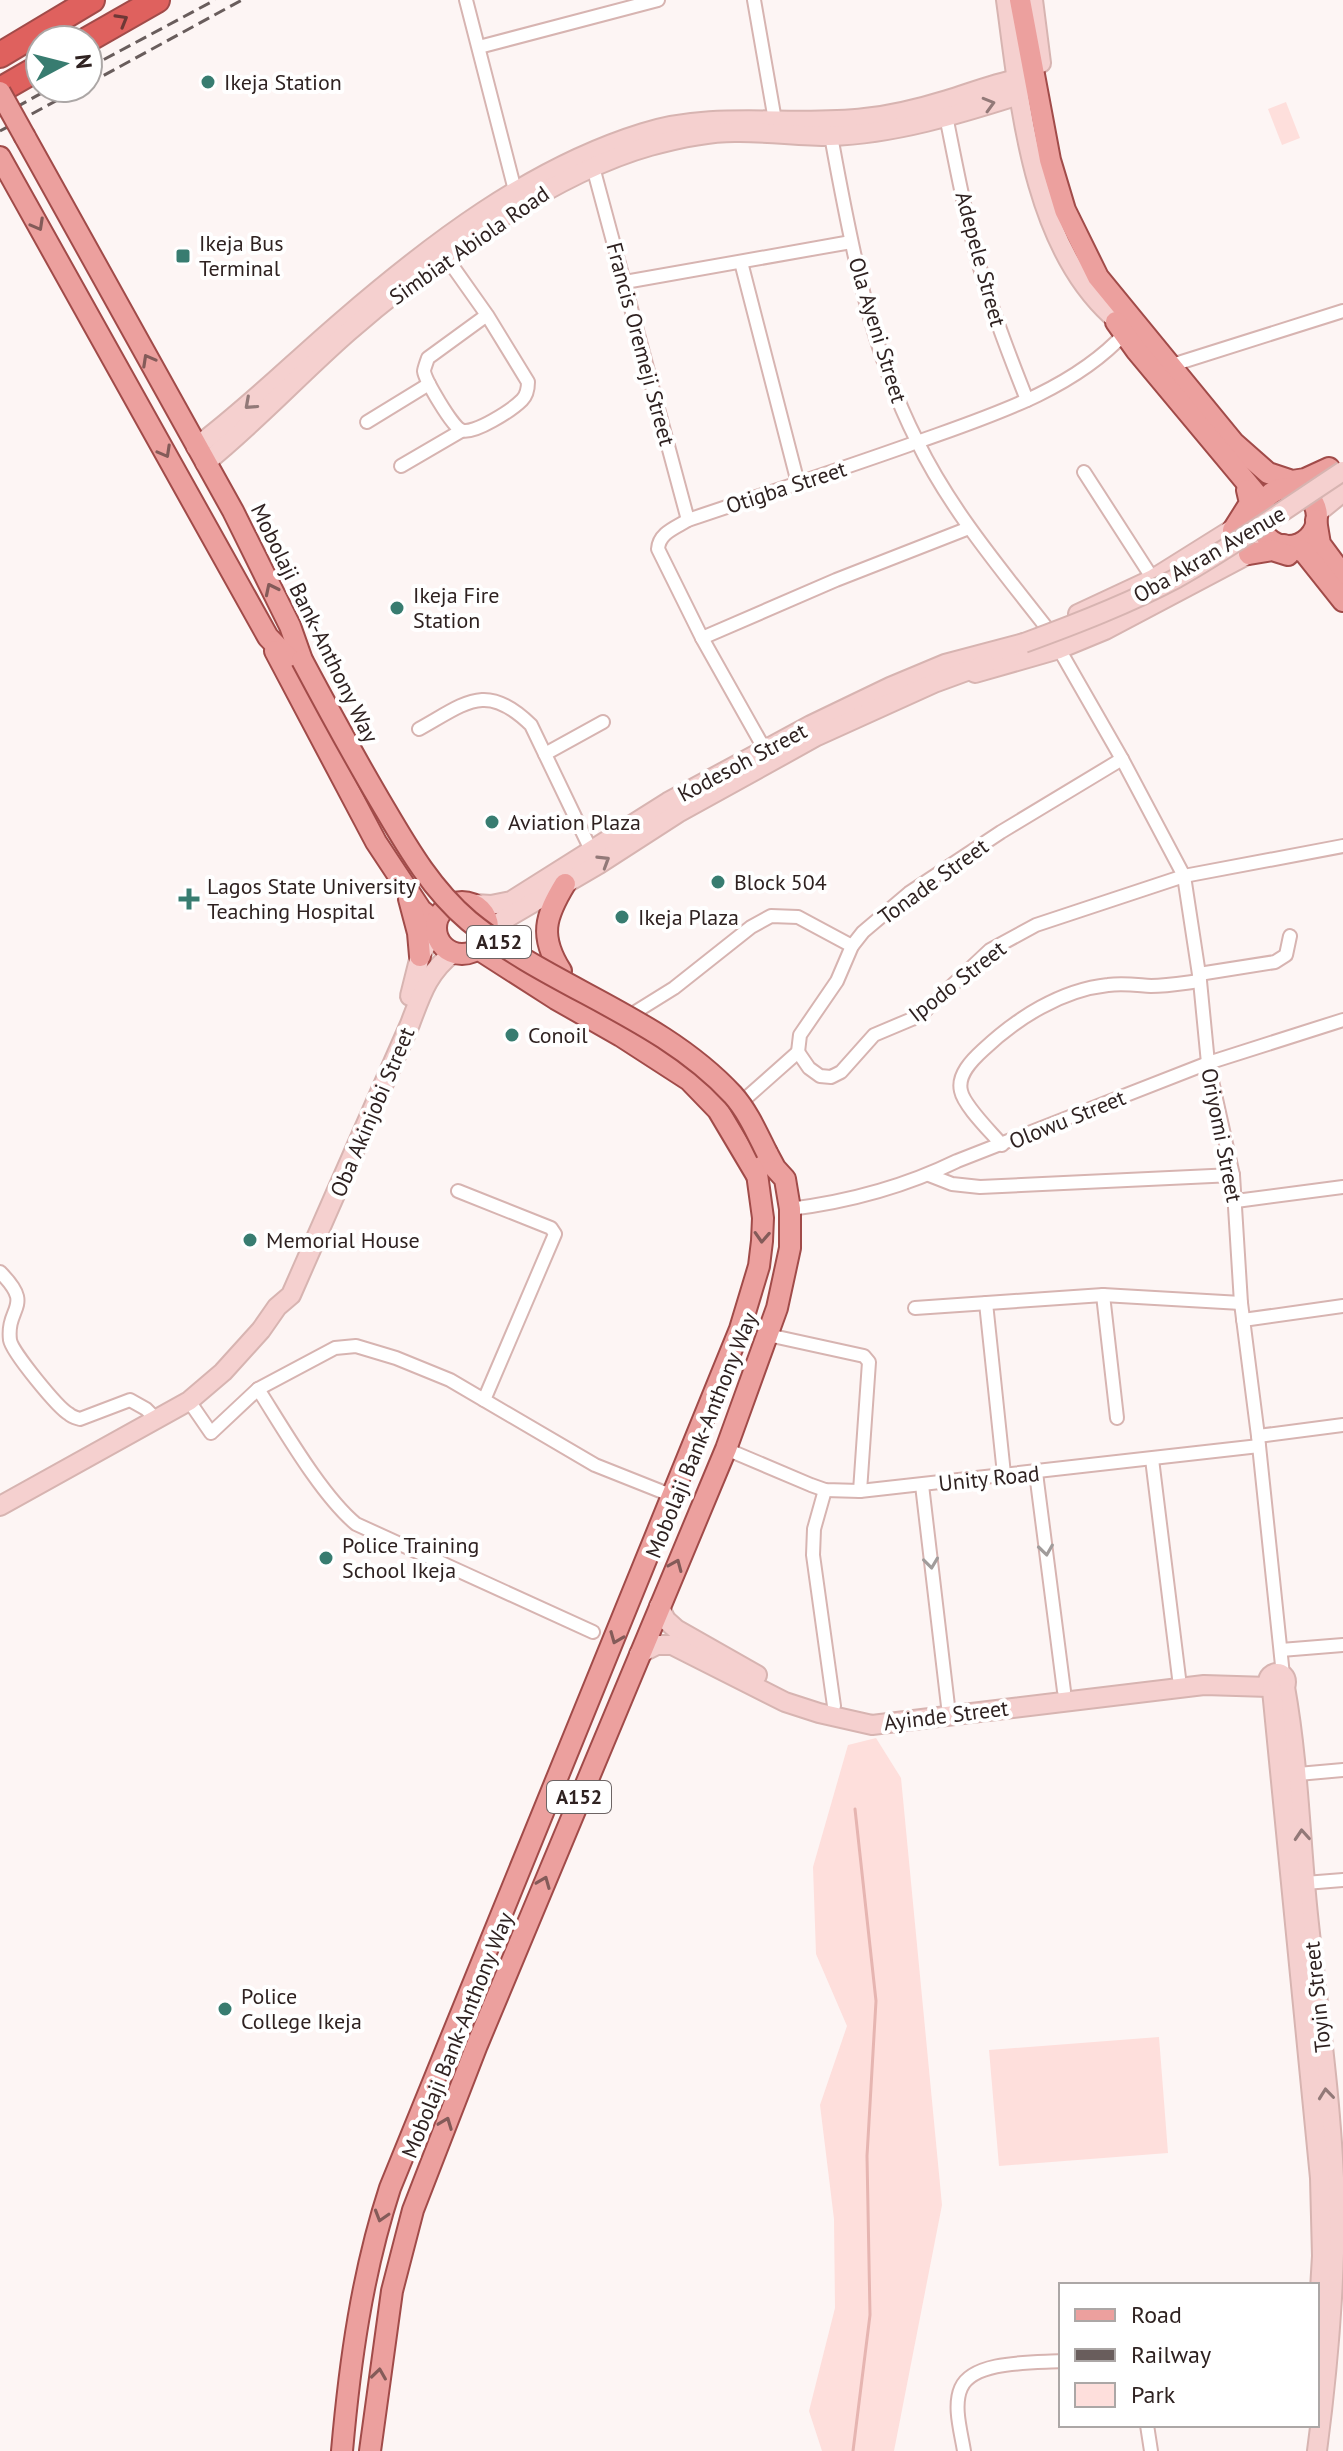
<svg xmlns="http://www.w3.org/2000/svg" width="1343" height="2451" viewBox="0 0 1343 2451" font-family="'PT Sans',sans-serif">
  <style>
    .green { fill: #fedfdc }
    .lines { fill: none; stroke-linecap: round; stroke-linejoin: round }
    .stream { stroke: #e6b5b1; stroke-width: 3 }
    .street-casing { stroke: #d7b4b1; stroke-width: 16 }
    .secondary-casing { stroke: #d7b4b1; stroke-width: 22 }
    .primary-casing { stroke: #a14b49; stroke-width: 24 }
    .highway-casing { stroke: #a14b49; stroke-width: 28 }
    .street { stroke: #fff; stroke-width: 12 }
    .secondary { stroke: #f5d0cf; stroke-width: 18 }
    .primary { stroke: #eca09e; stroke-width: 20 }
    .highway { stroke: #df615e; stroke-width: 24 }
    .rail { stroke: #695d5c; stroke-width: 3; stroke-dasharray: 12 6; stroke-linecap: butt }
    .secondary-bridge-casing { stroke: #d7b4b1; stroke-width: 22; stroke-linecap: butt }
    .primary-bridge-casing { stroke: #a14b49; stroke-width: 24; stroke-linecap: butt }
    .secondary-bridge { stroke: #f5d0cf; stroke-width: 18 }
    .primary-bridge { stroke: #eca09e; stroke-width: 20 }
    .oneway { stroke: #6d3836 }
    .oneway2 { stroke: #927978 }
    .oneway3 { stroke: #845b59 }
    .oneway4 { stroke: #a19c9b }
    .poi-dot { fill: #387c70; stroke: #fff; stroke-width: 3 }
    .labels { text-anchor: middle; stroke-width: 8; stroke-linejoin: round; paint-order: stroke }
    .shield { fill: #fff; stroke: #6d6464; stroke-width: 2 }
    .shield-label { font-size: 20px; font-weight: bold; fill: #2f2221 }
    .poi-label { font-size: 22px; fill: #2f2221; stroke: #fff; text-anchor: start }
    .street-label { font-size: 22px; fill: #2f2221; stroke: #fff }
  </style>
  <rect width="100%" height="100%" fill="#fdf5f4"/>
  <!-- green -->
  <g class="green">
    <path d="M 1286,102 L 1300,138 L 1282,145 L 1268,109 Z"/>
    <path d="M 876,1738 L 901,1778 L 942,2205 L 894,2451 L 822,2451 L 809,2411 L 835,2308 L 834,2219 L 820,2105 L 847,2026 L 816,1954 L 813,1867 L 848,1745 Z"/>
    <path d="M 1159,2037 L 1168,2153 L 999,2166 L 989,2050 Z"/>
  </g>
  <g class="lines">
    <!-- stream -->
    <path class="stream" d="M 853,2451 L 870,2315 L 867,2156 L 876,2001 L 855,1809"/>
    <!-- street casing -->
    <g class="street-casing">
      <g id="street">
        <path d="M 466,0 L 517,198"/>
        <path d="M 754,0 L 776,126"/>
        <path d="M 479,47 L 658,0"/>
        <path d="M 946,116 C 957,170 967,225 983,278 C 995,320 1011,359 1027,400"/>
        <path d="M 831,136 C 850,239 869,347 917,441 C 950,509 1000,568 1046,627"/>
        <path d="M 593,167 L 688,520"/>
        <path d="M 441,250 L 487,315 L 528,382 C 528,389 527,395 522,400 C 513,409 473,436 461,430 C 452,426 425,380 424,371 C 424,369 427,361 428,358 L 487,315"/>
        <path d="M 741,262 L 798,483"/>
        <path d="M 625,282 L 851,242"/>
        <path d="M 1169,366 L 1343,311"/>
        <path d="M 367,422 L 429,384"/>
        <path d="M 401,466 L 461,431"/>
        <path d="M 1084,472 L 1153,579"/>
        <path d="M 702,638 L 836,580 L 969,528"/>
        <path d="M 1059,649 L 1122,759 L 1184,876 L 1200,981 L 1208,1063 L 1233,1175 L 1241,1303 L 1258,1436 L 1283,1675"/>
        <path d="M 419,729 C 466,703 486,681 531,725 L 591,850"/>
        <path d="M 765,750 L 702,638 L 658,549 C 659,533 675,528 688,520 C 762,495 836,471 909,445 C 983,418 1070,393 1125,333"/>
        <path d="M 545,754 L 603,722"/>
        <path d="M 1199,974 L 1275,962 L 1286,955 L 1290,936"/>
        <path d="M 637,1011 L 674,988 L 751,927 L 771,916 L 798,917 L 852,946"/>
        <path d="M 798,1052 L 809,1068 L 820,1076 L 831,1077 L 841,1072 L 874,1035 L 912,1019 L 927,1009 L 990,950 L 1036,925 L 1184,876 L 1343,846"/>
        <path d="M 798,1052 L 800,1035 L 837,981 L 852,946 L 863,932 L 909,893 L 1001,832 L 1122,759"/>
        <path d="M 745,1099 L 798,1052"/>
        <path d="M 1002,1145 C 991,1132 964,1106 961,1091 C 957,1075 972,1060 983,1050 C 1017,1018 1061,990 1108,985 C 1123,983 1136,985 1151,986 C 1167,986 1184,983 1200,981"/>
        <path d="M 929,1175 L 952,1184 L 980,1187 L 1233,1175"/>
        <path d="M 458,1191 L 551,1228 L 555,1234 L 484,1400"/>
        <path d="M 1236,1201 L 1343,1187"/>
        <path d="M 790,1209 C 846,1202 906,1186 957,1161 L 1208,1063 L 1343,1020"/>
        <path d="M 0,1272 C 35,1307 6,1306 10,1340 C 12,1352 58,1408 69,1414 C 72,1417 77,1418 80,1419 L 130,1400 L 146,1409 L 157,1420"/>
        <path d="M 1103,1295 L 1117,1418"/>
        <path d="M 986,1303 L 1004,1474"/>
        <path d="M 915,1308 L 1103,1295 L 1241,1303"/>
        <path d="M 1243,1320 L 1343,1306"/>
        <path d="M 768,1335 L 864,1356 L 869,1362 L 860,1491"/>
        <path d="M 258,1389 C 283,1428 321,1495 356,1524 L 593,1632"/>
        <path d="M 189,1401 L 211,1433 L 258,1389 L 335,1348 L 356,1346 L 396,1358 L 450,1380 L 595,1465 L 673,1496"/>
        <path d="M 1258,1436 L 1343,1425"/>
        <path d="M 726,1449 L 811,1485 L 825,1490 L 860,1491 L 1259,1446"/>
        <path d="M 1152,1459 L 1179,1678"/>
        <path d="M 1036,1473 L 1064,1691"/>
        <path d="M 922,1485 L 948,1706"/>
        <path d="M 825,1490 L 814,1529 L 813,1555 L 834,1706"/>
        <path d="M 1281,1650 L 1343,1645"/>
        <path d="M 1298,1774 L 1343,1770"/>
        <path d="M 1305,1883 L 1343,1880"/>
        <path d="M 1147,2425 L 1151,2451"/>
        <path d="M 964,2451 C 961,2432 953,2406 961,2388 C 973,2360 1035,2363 1061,2361"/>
      </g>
    </g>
    <!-- secondary casing -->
    <g class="secondary-casing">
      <g id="secondary">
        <path d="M 1006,0 C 1020,101 1031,242 1111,315"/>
        <path d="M 1033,0 L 1041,63"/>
        <path d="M 196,447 C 248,408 293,363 342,321 C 430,245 530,168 643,133 C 716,110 790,127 865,118 C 893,115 921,108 947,100 C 970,93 993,84 1017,79"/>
        <path d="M 205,463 C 256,422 299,375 348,332 C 426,264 550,174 650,146 C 679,138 710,131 740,132 C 770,132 800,136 830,136 C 894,134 959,114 1019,95"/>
        <path d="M 1316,514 L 1343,492"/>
        <path d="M 1078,614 L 1153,579 L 1244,522"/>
        <path d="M 975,673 L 1059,649 L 1105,630 L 1262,547"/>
        <path d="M 475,904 L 491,905 L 511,901 L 668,802 L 811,725 L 890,687 L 945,664 L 1024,643"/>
        <path d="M 488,929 L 599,864 L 678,813 L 817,736 L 934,683 L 986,664"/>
        <path d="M 410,996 L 420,956 L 436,928"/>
        <path d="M 0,1506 L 189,1401 L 223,1372 L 261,1330 L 277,1307 L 291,1295 L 410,1024 C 421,995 428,972 453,953"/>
        <path d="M 659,1606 L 666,1620 L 676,1629 L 757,1675"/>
        <path d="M 639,1654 L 657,1645 L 672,1645 L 785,1702 L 819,1713 L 872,1725 L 1204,1685 L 1269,1687"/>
        <circle cx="1277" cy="1682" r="9"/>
        <path d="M 1285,1687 C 1298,1759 1300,1832 1307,1905 C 1316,1995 1330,2087 1334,2178 C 1337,2269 1329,2360 1317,2451"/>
        <path d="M 1272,1690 L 1320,2178 L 1322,2256 L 1317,2340"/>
      </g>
    </g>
    <!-- primary casing -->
    <g class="primary-casing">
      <g id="primary">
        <path d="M 1020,0 L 1050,160 L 1065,210 L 1098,277 L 1234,443 L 1268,473 L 1292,481 L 1305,479 L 1329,468"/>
        <path d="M 25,137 L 233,511 L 290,626 L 302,660"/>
        <path d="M 0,157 L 268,637 L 294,664"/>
        <path d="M 1116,322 L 1136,350 L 1257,495 L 1261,507"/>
        <circle cx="1288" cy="517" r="29"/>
        <path d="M 1316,520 L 1320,544 L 1343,575"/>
        <path d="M 1233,530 L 1250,503 L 1247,490"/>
        <path d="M 1284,545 L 1304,552 L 1343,601"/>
        <path d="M 1249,554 L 1272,550 L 1288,555"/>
        <path d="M 275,651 L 376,842 L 421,910 L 436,922"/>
        <path d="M 409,899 L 418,933 L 420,956"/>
        <circle cx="462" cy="928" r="26"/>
        <path d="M 478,949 L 556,999 L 621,1036 L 689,1080 L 718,1110 L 756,1174"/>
        <path d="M 561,971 C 539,936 545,917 565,884"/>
        <path d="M 342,2451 C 350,2361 362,2274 390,2188 L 740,1329 L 759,1266 L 762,1241 L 763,1218 L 755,1159"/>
        <path d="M 370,2451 L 392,2291 L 413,2210 L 477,2045 L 726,1449 L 777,1308 L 790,1248 L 790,1209 L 785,1179 L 775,1168 L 767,1153"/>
      </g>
    </g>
    <!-- highway casing -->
    <g class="highway-casing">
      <g id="highway">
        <path d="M 87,40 L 157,0"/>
        <path d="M 0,55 L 92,0"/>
        <path d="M 0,90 L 40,67"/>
      </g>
    </g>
    <!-- street -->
    <use href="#street" class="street"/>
    <!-- secondary -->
    <use href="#secondary" class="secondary"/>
    <!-- primary -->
    <use href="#primary" class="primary"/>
    <!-- highway -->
    <use href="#highway" class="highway"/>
    <!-- rail -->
    <g class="rail">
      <path d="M 88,68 L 215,0"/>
      <path d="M 88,84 L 242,0"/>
      <path d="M 0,116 L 51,88"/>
      <path d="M 0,131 L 80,88"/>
    </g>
    <!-- secondary-bridge casing -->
    <g class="secondary-bridge-casing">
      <path id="secondary-bridge" d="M 1024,643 C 1076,624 1128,604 1177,578 C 1234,546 1288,507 1343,471"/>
    </g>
    <!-- primary-bridge casing -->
    <g class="primary-bridge-casing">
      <g id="primary-bridge">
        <path d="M 0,92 L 25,137"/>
        <path d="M 302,660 C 327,707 352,753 379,799 C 405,843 429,887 469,921 C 551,988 660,1016 733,1095 C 748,1112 757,1133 767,1153"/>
      </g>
    </g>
    <!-- secondary-bridge -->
    <use href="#secondary-bridge" class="secondary-bridge"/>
    <!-- primary-bridge -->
    <use href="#primary-bridge" class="primary-bridge"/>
  </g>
  <!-- one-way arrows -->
  <defs><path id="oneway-chevron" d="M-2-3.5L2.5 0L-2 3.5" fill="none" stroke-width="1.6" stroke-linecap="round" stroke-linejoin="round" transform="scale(2)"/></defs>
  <use class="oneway" href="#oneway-chevron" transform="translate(122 20) rotate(-30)"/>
  <g class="oneway2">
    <use href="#oneway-chevron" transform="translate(989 104) rotate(-16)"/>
    <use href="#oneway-chevron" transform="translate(250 404) rotate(138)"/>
    <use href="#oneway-chevron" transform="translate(604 861) rotate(-32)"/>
    <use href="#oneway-chevron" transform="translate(1302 1835) rotate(-94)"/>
    <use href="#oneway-chevron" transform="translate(1326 2094) rotate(-96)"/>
  </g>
  <g class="oneway3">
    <use href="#oneway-chevron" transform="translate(38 225) rotate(61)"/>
    <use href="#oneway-chevron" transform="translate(148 360) rotate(-119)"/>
    <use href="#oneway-chevron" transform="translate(165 452) rotate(61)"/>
    <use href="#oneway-chevron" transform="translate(271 589) rotate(-116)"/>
    <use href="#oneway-chevron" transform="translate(762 1237) rotate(93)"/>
    <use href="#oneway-chevron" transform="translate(676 1565) rotate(-67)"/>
    <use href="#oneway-chevron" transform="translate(616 1638) rotate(112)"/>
    <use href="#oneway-chevron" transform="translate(544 1882) rotate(-68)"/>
    <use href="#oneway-chevron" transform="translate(446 2123) rotate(-69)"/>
    <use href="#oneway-chevron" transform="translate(381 2216) rotate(107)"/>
    <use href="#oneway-chevron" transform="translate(379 2374) rotate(-82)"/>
  </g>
  <g class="oneway4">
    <use href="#oneway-chevron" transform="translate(1046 1550) rotate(82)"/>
    <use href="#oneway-chevron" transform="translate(931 1563) rotate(83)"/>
  </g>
  <!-- markers -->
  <g class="poi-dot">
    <circle cx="208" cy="82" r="8"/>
    <rect x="175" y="248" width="16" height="16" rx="4"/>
    <circle cx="397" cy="608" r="8"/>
    <circle cx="492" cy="822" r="8"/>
    <circle cx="718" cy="882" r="8"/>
    <path d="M185 887h8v8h8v8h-8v8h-8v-8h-8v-8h8z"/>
    <circle cx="622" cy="917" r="8"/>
    <circle cx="512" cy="1035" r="8"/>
    <circle cx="250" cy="1240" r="8"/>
    <circle cx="326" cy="1558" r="8"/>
    <circle cx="225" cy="2009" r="8"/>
  </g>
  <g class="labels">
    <!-- shield labels -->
    <g class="shield">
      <rect x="467" y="926" width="64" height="32" rx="6"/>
      <rect x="547" y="1781" width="64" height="32" rx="6"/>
    </g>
    <g class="shield-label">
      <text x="499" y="949">A152</text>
      <text x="579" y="1804">A152</text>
    </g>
    <!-- poi labels -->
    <g class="poi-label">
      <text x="224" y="90">Ikeja Station</text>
      <text x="199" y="251">Ikeja Bus<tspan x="199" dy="25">Terminal</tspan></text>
      <text x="413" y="603">Ikeja Fire<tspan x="413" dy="25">Station</tspan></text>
      <text x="508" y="830">Aviation Plaza</text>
      <text x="734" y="890">Block 504</text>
      <text x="207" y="894">Lagos State University<tspan x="207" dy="25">Teaching Hospital</tspan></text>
      <text x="638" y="925">Ikeja Plaza</text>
      <text x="528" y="1043">Conoil</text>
      <text x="266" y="1248">Memorial House</text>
      <text x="342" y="1553">Police Training<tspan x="342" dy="25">School Ikeja</tspan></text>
      <text x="241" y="2004">Police<tspan x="241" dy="25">College Ikeja</tspan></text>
    </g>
    <!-- street labels -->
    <g class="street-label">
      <text transform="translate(469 245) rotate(-35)" y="8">Simbiat Abiola Road</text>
      <text transform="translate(981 259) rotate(75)" y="8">Adepele Street</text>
      <text transform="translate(878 330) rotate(73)" y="8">Ola Ayeni Street</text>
      <text transform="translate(641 344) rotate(75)" y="8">Francis Oremeji Street</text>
      <text transform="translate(786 487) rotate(-18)" y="8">Otigba Street</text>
      <text transform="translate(1209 554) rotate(-30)" y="8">Oba Akran Avenue</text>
      <text transform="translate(315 623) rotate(64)" y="8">Mobolaji Bank-Anthony Way</text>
      <text transform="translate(742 762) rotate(-28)" y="8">Kodesoh Street</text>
      <text transform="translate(933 881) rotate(-36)" y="8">Tonade Street</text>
      <text transform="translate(957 981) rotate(-38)" y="8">Ipodo Street</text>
      <text transform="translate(372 1112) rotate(-67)" y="8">Oba Akinjobi Street</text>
      <text transform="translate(1067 1119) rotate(-22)" y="8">Olowu Street</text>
      <text transform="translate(1222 1135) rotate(79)" y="8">Oriyomi Street</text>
      <text transform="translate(701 1435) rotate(-68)" y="8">Mobolaji Bank-Anthony Way</text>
      <text transform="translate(989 1478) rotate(-6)" y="8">Unity Road</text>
      <text transform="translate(946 1715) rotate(-7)" y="8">Ayinde Street</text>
      <text transform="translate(1317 1997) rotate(-96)" y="8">Toyin Street</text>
      <text transform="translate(457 2035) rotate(-68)" y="8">Mobolaji Bank-Anthony Way</text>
    </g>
  </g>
  <!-- legend -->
  <rect x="1059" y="2283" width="260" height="144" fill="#ffffff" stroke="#aca7a6" stroke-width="2"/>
  <rect x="1075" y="2309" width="40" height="12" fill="#eca09e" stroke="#aca7a6" stroke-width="2"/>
  <text x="1131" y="2323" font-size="24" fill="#2f2221">Road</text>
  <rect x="1075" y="2349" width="40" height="12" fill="#695d5c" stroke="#aca7a6" stroke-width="2"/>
  <text x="1131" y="2363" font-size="24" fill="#2f2221">Railway</text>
  <rect x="1075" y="2383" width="40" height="24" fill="#fedfdc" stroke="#aca7a6" stroke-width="2"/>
  <text x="1131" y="2403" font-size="24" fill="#2f2221">Park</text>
  <!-- north arrow -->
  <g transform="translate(64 64) rotate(83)"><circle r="38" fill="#ffffff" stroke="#aca7a6" stroke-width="2"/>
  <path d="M0-6L14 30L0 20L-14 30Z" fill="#387c70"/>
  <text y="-12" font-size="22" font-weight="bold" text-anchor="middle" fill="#2f2221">N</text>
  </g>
</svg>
